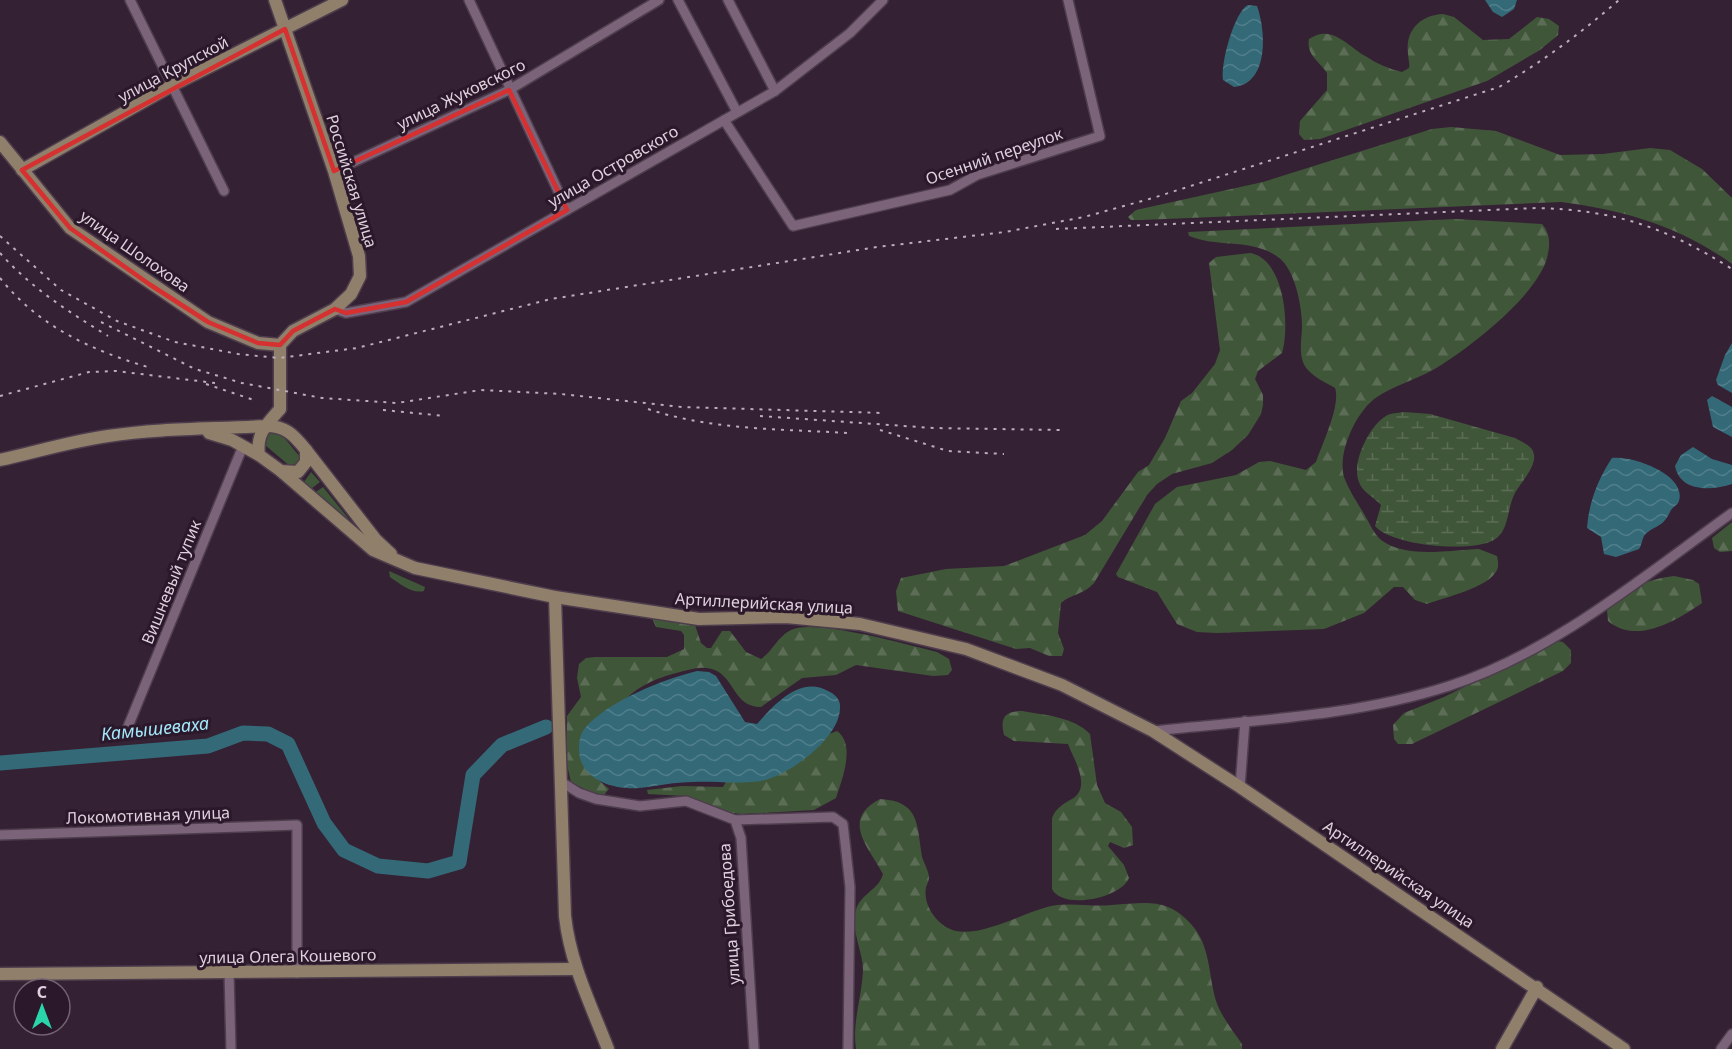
<svg xmlns="http://www.w3.org/2000/svg" width="1732" height="1049" viewBox="0 0 1732 1049" font-family="'Noto Sans',sans-serif">
  <style>
    .green { fill: #405639 }
    .forest { fill: url(#forest-firs) }
    .wetland { fill: url(#wetland-marsh) }
    .water { fill: url(#water-waves) }
    .lines { fill: none; stroke-linecap: round; stroke-linejoin: round }
    .river { stroke: #346a78; stroke-width: 15 }
    .street-casing { stroke: #4e3e4d; stroke-width: 12 }
    .secondary-casing { stroke: #4e3e4d; stroke-width: 15 }
    .street { stroke: #7b6379; stroke-width: 9 }
    .secondary { stroke: #907f6a; stroke-width: 12 }
    .rail { stroke: #bcadbb; stroke-width: 2; stroke-dasharray: 3 6; stroke-linecap: butt }
    .marked { fill: none; stroke: #d63031; stroke-width: 4.5; stroke-linejoin: round }
    .labels { text-anchor: middle; stroke-width: 6; stroke-linejoin: round; paint-order: stroke }
    .street-label { font-size: 16px; fill: #ded1dd; stroke: #2b182a }
    .water-label { font-size: 18px; font-style: italic; fill: #a3e7fb; stroke: #2b182a }
  </style>
  <defs>
    <pattern id="forest-firs" width="22" height="20" patternUnits="userSpaceOnUse" patternTransform="scale(1.5)"><rect width="22" height="20" fill="#405639"/><path d="M5 1l3.5 6h-7zM16 11l3.5 6h-7z" fill="#5b6d55"/></pattern>
    <pattern id="wetland-marsh" width="20" height="14" patternUnits="userSpaceOnUse" patternTransform="scale(1.5)"><rect width="20" height="14" fill="#405639"/><path d="M1 5h8M5 5V1M11 12h8M15 12V8" fill="none" stroke="#5b6d55"/></pattern>
    <pattern id="water-waves" width="16" height="10" patternUnits="userSpaceOnUse" patternTransform="scale(1.5)"><rect width="16" height="10" fill="#346a78"/><path d="M0 5q4-4 8 0t8 0" fill="none" stroke="#517e8b"/></pattern>
  </defs>
  <rect width="100%" height="100%" fill="#352134"/>
  <!-- green -->
  <g class="green">
    <path d="M 273,432 L 282,435 L 300,457 L 297,467 L 291,467 L 265,445 L 265,436 Z"/>
    <path d="M 311,472 L 320,482 L 311,489 L 304,482 Z"/>
    <path d="M 323,487 L 353,524 L 316,492 Z"/>
    <path d="M 389,571 L 425,587 L 424,591 C 412,594 400,584 390,577 Z"/>
  </g>
  <!-- forest -->
  <g class="forest">
    <path d="M 1443,14 L 1454,17 L 1483,40 L 1509,39 L 1537,17 L 1549,19 L 1559,26 L 1558,35 L 1540,50 L 1487,81 L 1320,139 L 1304,140 L 1299,134 L 1300,121 L 1327,90 L 1327,73 C 1319,61 1306,55 1309,39 C 1332,23 1348,47 1367,57 C 1377,64 1390,69 1402,72 L 1409,68 C 1410,62 1408,59 1408,53 C 1405,30 1421,15 1443,14 Z"/>
    <path d="M 1451,127 L 1496,131 L 1560,155 L 1603,154 L 1650,148 L 1670,150 L 1702,169 L 1732,198 L 1732,264 C 1680,226 1623,210 1561,202 L 1141,220 L 1131,220 L 1128,217 L 1136,210 L 1263,182 L 1432,129 Z"/>
    <path d="M 1455,219 L 1542,224 C 1551,234 1550,246 1547,258 C 1536,297 1466,351 1431,371 C 1414,380 1394,386 1377,397 C 1357,410 1337,452 1344,477 C 1348,488 1355,499 1361,509 C 1368,519 1372,532 1381,540 C 1407,559 1449,550 1479,549 L 1497,556 C 1498,561 1499,566 1497,570 C 1490,587 1443,598 1427,604 L 1415,600 L 1403,587 L 1394,587 L 1364,613 L 1324,629 L 1217,633 L 1197,632 L 1177,624 L 1157,592 L 1118,577 L 1116,574 L 1155,504 L 1177,487 L 1236,475 L 1259,462 L 1270,461 L 1306,470 L 1316,462 C 1322,444 1341,405 1335,388 C 1327,383 1315,378 1308,370 C 1297,358 1302,340 1302,326 C 1302,306 1295,269 1278,257 C 1252,238 1218,248 1189,236 L 1188,232 Z"/>
    <path d="M 1250,253 C 1285,259 1290,326 1282,353 L 1258,371 L 1255,379 L 1263,395 L 1263,405 L 1261,414 L 1248,435 L 1232,450 L 1212,463 L 1172,474 L 1157,484 L 1147,495 L 1094,583 C 1083,595 1071,594 1061,603 L 1058,633 L 1064,649 L 1062,656 L 1049,656 L 1030,648 L 1016,649 L 898,611 L 896,591 L 901,578 L 946,569 L 1004,566 L 1085,535 L 1102,521 L 1138,472 L 1149,465 L 1165,438 L 1181,401 L 1192,393 L 1215,364 L 1220,350 L 1209,263 L 1216,257 Z"/>
    <path d="M 1732,522 L 1732,551 L 1720,552 L 1714,548 L 1712,538 Z"/>
    <path d="M 1674,576 L 1693,580 L 1699,584 L 1702,603 C 1676,621 1636,645 1608,621 L 1607,610 C 1625,589 1647,579 1674,576 Z"/>
    <path d="M 657,616 L 695,625 L 701,643 L 707,648 L 711,648 L 722,631 L 730,631 L 746,652 L 761,659 C 773,651 777,637 791,630 C 814,618 908,645 937,652 L 949,659 L 952,670 L 948,675 L 933,676 L 856,665 L 836,675 L 802,678 L 761,707 C 735,707 735,681 717,671 C 703,664 689,670 676,673 C 616,689 610,719 588,771 L 609,789 L 603,796 L 594,794 L 571,782 L 567,765 L 567,716 L 581,697 L 577,678 L 579,664 L 586,658 L 595,657 L 667,657 L 684,649 L 684,635 L 681,631 L 656,627 L 652,618 Z"/>
    <path d="M 1557,641 L 1563,642 L 1571,650 L 1571,663 L 1563,671 L 1412,744 L 1398,744 L 1394,739 L 1393,725 L 1404,713 L 1444,697 Z"/>
    <path d="M 1022,711 C 1045,715 1074,717 1090,734 L 1097,785 L 1105,803 L 1121,812 L 1132,827 L 1133,845 L 1124,848 L 1110,842 L 1108,846 L 1124,865 L 1129,878 C 1120,899 1062,910 1052,889 L 1052,818 C 1056,808 1063,804 1072,799 C 1092,787 1074,760 1068,744 L 1014,741 L 1004,735 C 1000,718 1004,711 1022,711 Z"/>
    <path d="M 837,731 C 856,745 842,779 836,798 L 814,810 L 742,814 L 732,813 L 685,796 L 648,794 L 647,790 L 682,786 L 723,787 L 731,773 Z"/>
    <path d="M 880,799 C 920,801 917,825 922,857 C 924,863 929,872 929,878 C 929,881 927,884 926,887 C 923,904 934,920 948,928 C 975,943 1027,909 1057,905 C 1075,903 1094,907 1112,905 C 1144,903 1167,897 1191,924 C 1211,946 1208,974 1216,1001 C 1221,1016 1233,1031 1242,1044 L 1242,1049 L 856,1049 C 852,1022 862,997 863,970 C 863,951 850,930 856,910 C 860,894 879,890 883,874 C 869,847 840,820 880,799 Z"/>
  </g>
  <!-- wetland -->
  <path class="wetland" d="M 1404,412 L 1430,414 L 1515,438 C 1522,442 1533,446 1534,455 C 1536,468 1519,484 1514,495 C 1507,510 1509,531 1494,540 C 1471,553 1392,546 1375,526 L 1381,505 C 1374,497 1362,492 1359,482 C 1351,463 1369,426 1386,416 C 1390,413 1398,413 1404,412 Z"/>
  <!-- water -->
  <g class="water">
    <path d="M 1485,0 L 1517,0 L 1514,9 L 1502,17 L 1493,12 Z"/>
    <path d="M 1248,5 L 1257,6 C 1266,31 1269,83 1234,87 L 1223,80 C 1220,65 1234,12 1248,5 Z"/>
    <path d="M 1732,343 L 1732,393 L 1718,385 L 1716,380 L 1725,355 Z"/>
    <path d="M 1712,396 L 1732,407 L 1732,437 L 1713,427 L 1707,400 Z"/>
    <path d="M 1693,447 L 1712,459 L 1732,465 L 1732,484 C 1711,491 1680,492 1675,466 L 1681,455 Z"/>
    <path d="M 1612,458 C 1631,455 1687,474 1679,501 C 1677,506 1672,507 1670,512 C 1662,529 1653,525 1644,536 C 1642,540 1642,544 1639,549 L 1616,557 L 1604,554 L 1601,537 L 1587,528 C 1589,502 1598,479 1612,458 Z"/>
    <path d="M 697,671 L 709,672 L 716,676 L 745,722 L 757,724 C 774,705 800,675 828,691 C 835,694 841,700 840,708 C 840,737 792,773 765,780 C 743,785 716,781 693,782 C 675,782 657,786 639,788 C 612,790 579,779 579,749 C 579,741 580,735 585,728 C 608,701 664,679 697,671 Z"/>
  </g>
  <g class="lines">
    <!-- river -->
    <path class="river" d="M 0,763 L 208,746 L 243,733 L 268,734 L 288,744 L 324,823 L 344,850 L 378,866 L 428,871 L 459,862 L 473,775 L 502,745 L 546,727"/>
    <!-- street casing -->
    <g class="street-casing">
      <g id="street">
        <path d="M 130,0 L 224,191"/>
        <path d="M 469,0 L 567,210"/>
        <path d="M 678,0 L 737,112"/>
        <path d="M 728,0 L 775,91"/>
        <path d="M 724,120 L 793,226 L 950,190 L 977,175 L 1100,136 L 1068,0"/>
        <path d="M 334,171 L 509,90 L 659,0"/>
        <path d="M 335,309 L 346,313 L 406,302 L 775,91 L 850,33 L 883,0"/>
        <path d="M 127,729 L 243,446"/>
        <path d="M 1153,731 C 1252,720 1353,717 1449,686 C 1554,652 1644,576 1732,513"/>
        <path d="M 560,781 L 579,793 L 596,799 L 640,806 L 686,801 L 735,820 L 741,838 L 754,1049"/>
        <path d="M 1240,787 L 1245,721"/>
        <path d="M 735,820 L 833,817 L 843,824 L 850,887 L 848,1049"/>
        <path d="M 0,835 L 297,825 L 297,973"/>
        <path d="M 229,973 L 231,1049"/>
        <path d="M 1721,1049 L 1732,1034"/>
      </g>
    </g>
    <!-- secondary casing -->
    <g class="secondary-casing">
      <g id="secondary">
        <path d="M 275,0 L 334,171 L 359,256 L 360,276 L 351,294 L 335,309 L 293,331 L 280,345 L 280,409"/>
        <path d="M 0,142 L 70,228 L 208,322 L 258,343 L 280,345"/>
        <path d="M 22,170 L 173,85 L 342,0"/>
        <path d="M 209,433 L 232,440 L 259,455"/>
        <path d="M 306,450 L 376,540 L 391,554"/>
        <path d="M 0,460 C 36,452 72,441 108,436 C 159,428 213,429 264,426 C 285,425 294,435 306,450 L 306,462 L 298,472 L 281,471 L 259,455 C 256,434 266,425 280,409"/>
        <path d="M 281,471 L 373,550 L 415,568 L 555,597 L 699,619 L 786,617 L 860,624 L 966,649 L 1062,685 L 1153,731 L 1240,787 L 1624,1049"/>
        <path d="M 555,597 L 565,916 C 570,963 591,1005 608,1049"/>
        <path d="M 0,974 L 576,969"/>
        <path d="M 1502,1049 L 1537,987"/>
      </g>
    </g>
    <!-- street -->
    <use href="#street" class="street"/>
    <!-- secondary -->
    <use href="#secondary" class="secondary"/>
    <!-- rail -->
    <g class="rail">
      <path d="M 1056,229 L 1536,208 C 1616,210 1665,227 1732,269"/>
      <path d="M 0,236 L 61,290 L 117,321 L 175,342 L 238,354 L 279,358 L 357,348 L 551,299 L 877,247 L 1005,232 L 1084,217 L 1153,198 L 1499,87 C 1542,62 1581,33 1619,0"/>
      <path d="M 0,253 C 31,288 69,312 108,336"/>
      <path d="M 0,278 C 39,327 93,351 151,368"/>
      <path d="M 101,322 L 195,369 L 242,383 L 322,398 L 397,403 L 481,390 L 561,394 L 682,407 L 883,413"/>
      <path d="M 206,384 L 257,401"/>
      <path d="M 0,396 L 89,372 L 116,371 L 215,383"/>
      <path d="M 648,409 C 711,430 781,429 847,433"/>
      <path d="M 383,410 L 445,416"/>
      <path d="M 760,416 L 933,428 L 1060,430"/>
      <path d="M 880,430 L 948,451 L 1004,454"/>
    </g>
  </g>
  <!-- marked area -->
  <path class="marked" d="M 285,29 L 334,171 L 509,90 L 567,210 L 406,302 L 346,313 L 335,309 L 293,331 L 280,345 L 258,343 L 208,322 L 149,284 L 70,228 L 22,170 Z"/>
  <g class="labels">
    <!-- street labels -->
    <g class="street-label">
      <text transform="translate(173 69) rotate(-28)" y="6">улица Крупской</text>
      <text transform="translate(461 94) rotate(-26)" y="6">улица Жуковского</text>
      <text transform="translate(994 156) rotate(-19)" y="6">Осенний переулок</text>
      <text transform="translate(613 166) rotate(-30)" y="6">улица Островского</text>
      <text transform="translate(352 181) rotate(73)" y="6">Российская улица</text>
      <text transform="translate(135 251) rotate(35)" y="6">улица Шолохова</text>
      <text transform="translate(171 582) rotate(-68)" y="6">Вишневый тупик</text>
      <text transform="translate(764 603) rotate(3)" y="6">Артиллерийская улица</text>
      <text transform="translate(148 815) rotate(-2)" y="6">Локомотивная улица</text>
      <text transform="translate(1399 874) rotate(34)" y="6">Артиллерийская улица</text>
      <text transform="translate(729 914) rotate(-94)" y="6">улица Грибоедова</text>
      <text transform="translate(288 956) rotate(-1)" y="6">улица Олега Кошевого</text>
    </g>
    <!-- water labels -->
    <g class="water-label">
      <text transform="translate(155 729) rotate(-6)" y="6">Камышеваха</text>
    </g>
  </g>
  <!-- north arrow -->
  <g transform="translate(42 1007)"><circle r="28" fill="#2b182a" stroke="#736272" stroke-width="1.5"/>
  <path d="M0-4.5L10 22L0 15L-10 22Z" fill="#2ad5ac"/>
  <text y="-9" font-size="16" font-weight="bold" text-anchor="middle" fill="#ded1dd">С</text>
  </g>
</svg>
